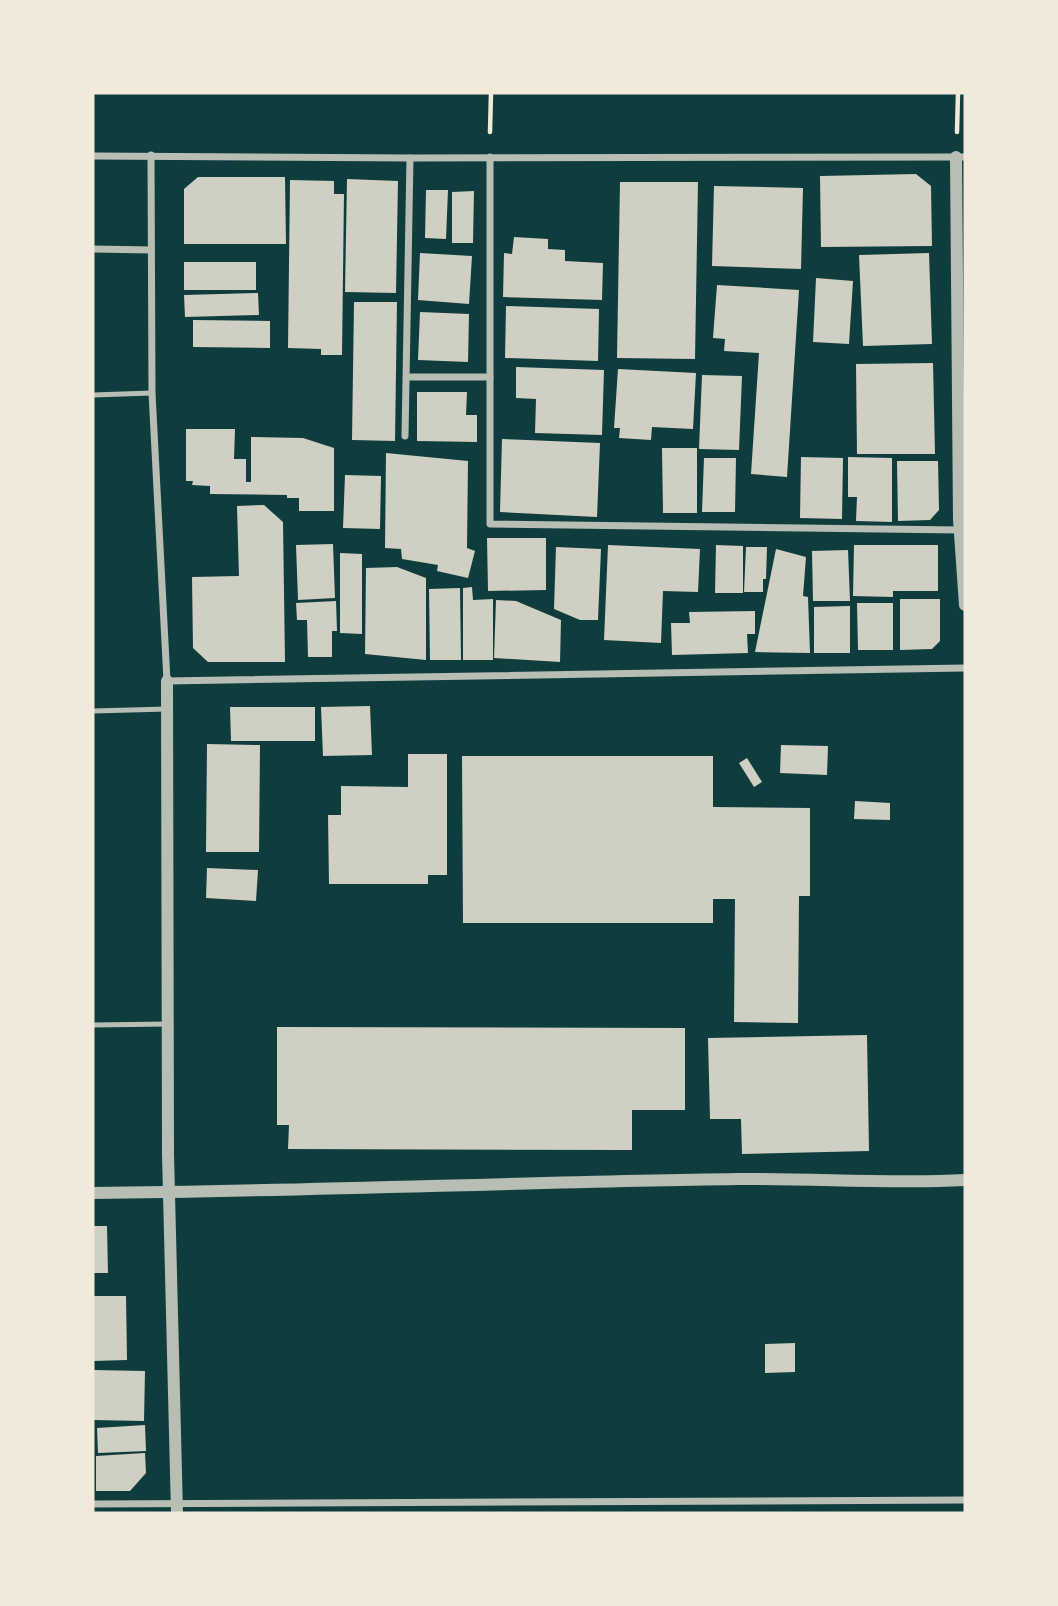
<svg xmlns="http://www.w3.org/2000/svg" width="1058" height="1606" viewBox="0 0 1058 1606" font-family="Jost,sans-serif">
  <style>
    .building { fill: #cfcfc3 }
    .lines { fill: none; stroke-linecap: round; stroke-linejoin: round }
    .path { stroke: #f1e9da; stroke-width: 4.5 }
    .service { stroke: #b8beb3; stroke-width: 5 }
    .minor { stroke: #b8beb3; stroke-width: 7 }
    .tertiary { stroke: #b8beb3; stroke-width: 12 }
  </style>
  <rect width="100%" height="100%" fill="#0f3d3e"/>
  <!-- building -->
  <g class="building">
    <path d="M 916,174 L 931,186 L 932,246 L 821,247 L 820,176 Z"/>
    <path d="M 198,177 L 285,177 L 286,244 L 184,244 L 184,189 Z"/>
    <path d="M 347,179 L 398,181 L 396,293 L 345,292 Z"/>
    <path d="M 290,180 L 334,181 L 334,194 L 344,194 L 342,355 L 321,355 L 321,349 L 288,348 Z"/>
    <path d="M 620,182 L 698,182 L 695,359 L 617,358 Z"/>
    <path d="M 714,186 L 803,188 L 801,269 L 712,266 Z"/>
    <path d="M 426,190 L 448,190 L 446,239 L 425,238 Z"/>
    <path d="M 474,191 L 473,243 L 452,243 L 452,192 Z"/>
    <path d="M 514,237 L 548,239 L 548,249 L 565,250 L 565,261 L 603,263 L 602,300 L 503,297 L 504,253 L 512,254 Z"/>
    <path d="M 420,253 L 472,256 L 469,304 L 418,300 Z"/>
    <path d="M 929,253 L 932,344 L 863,346 L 859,255 Z"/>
    <rect x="184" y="262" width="72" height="28"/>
    <path d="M 816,278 L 853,281 L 849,344 L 813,342 Z"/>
    <path d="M 717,285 L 799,290 L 787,477 L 751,474 L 759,353 L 724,351 L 725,339 L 713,338 Z"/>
    <path d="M 258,293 L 259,315 L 185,317 L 184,295 Z"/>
    <path d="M 354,302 L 397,302 L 395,441 L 352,440 Z"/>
    <path d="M 506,306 L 599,309 L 598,361 L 505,358 Z"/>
    <path d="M 420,312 L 469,314 L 468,362 L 418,360 Z"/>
    <path d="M 193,320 L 270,321 L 270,348 L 193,347 Z"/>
    <path d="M 933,363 L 935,454 L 857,454 L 856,364 Z"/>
    <path d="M 516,367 L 604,370 L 602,435 L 535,433 L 536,399 L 516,398 Z"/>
    <path d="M 618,369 L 696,373 L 693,429 L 652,427 L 651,440 L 619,438 L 620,428 L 614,428 Z"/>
    <path d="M 702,375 L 742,376 L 739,450 L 699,449 Z"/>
    <path d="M 417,392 L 467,392 L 466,415 L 477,415 L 477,442 L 417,441 Z"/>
    <path d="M 186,429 L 235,429 L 234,459 L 246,459 L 246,482 L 251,482 L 251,437 L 303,438 L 334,448 L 334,511 L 299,511 L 299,498 L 287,498 L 287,495 L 210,494 L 210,486 L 192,485 L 193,481 L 186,481 Z"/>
    <path d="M 502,439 L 600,443 L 597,517 L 500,512 Z"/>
    <path d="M 662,448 L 697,448 L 697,513 L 663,513 Z"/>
    <path d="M 386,453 L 468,461 L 467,548 L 475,551 L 468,578 L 437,571 L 438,565 L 402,559 L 401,549 L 385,548 Z"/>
    <path d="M 801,457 L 843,458 L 842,519 L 800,518 Z"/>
    <path d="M 848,457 L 892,458 L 892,522 L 856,521 L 857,497 L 848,497 Z"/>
    <path d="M 704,458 L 736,458 L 735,512 L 702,512 Z"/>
    <path d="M 897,461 L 938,461 L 939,510 L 930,520 L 898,521 Z"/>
    <path d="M 345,475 L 381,476 L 380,529 L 343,528 Z"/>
    <path d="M 264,505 L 283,522 L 285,662 L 208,662 L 193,648 L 192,577 L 239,576 L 237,506 Z"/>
    <path d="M 487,538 L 546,538 L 546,590 L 488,591 Z"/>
    <path d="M 333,544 L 335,598 L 298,600 L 296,545 Z"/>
    <path d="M 608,545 L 700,549 L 698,592 L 663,591 L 661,643 L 604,640 Z"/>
    <path d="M 716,545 L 743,546 L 743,593 L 715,593 Z"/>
    <path d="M 854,545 L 938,545 L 938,591 L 893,591 L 893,597 L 853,596 Z"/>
    <path d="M 556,547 L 601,549 L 598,620 L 580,620 L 554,609 Z"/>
    <path d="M 746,547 L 767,547 L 766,579 L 763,579 L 763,592 L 744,592 Z"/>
    <path d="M 776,549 L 806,557 L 803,596 L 808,597 L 810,653 L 755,652 Z"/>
    <path d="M 848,550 L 850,601 L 813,601 L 812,551 Z"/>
    <path d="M 340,553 L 362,554 L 362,634 L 340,633 Z"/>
    <path d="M 397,567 L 426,578 L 426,660 L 365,654 L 366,568 Z"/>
    <path d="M 472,587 L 473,600 L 493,599 L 493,660 L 463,660 L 463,588 Z"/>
    <path d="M 460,588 L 461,660 L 430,660 L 429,589 Z"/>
    <path d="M 900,599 L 940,599 L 940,641 L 932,649 L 900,650 Z"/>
    <path d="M 496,600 L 516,601 L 561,620 L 560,662 L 494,658 Z"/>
    <path d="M 336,601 L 337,631 L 332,631 L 332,657 L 308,657 L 307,620 L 297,620 L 296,603 Z"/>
    <path d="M 857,603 L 893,603 L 893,650 L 858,650 Z"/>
    <path d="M 850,606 L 850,653 L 814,653 L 814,607 Z"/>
    <path d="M 755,611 L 755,634 L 747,634 L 748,653 L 672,655 L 671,623 L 690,623 L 689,612 Z"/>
    <path d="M 370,706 L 372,755 L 323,756 L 321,707 Z"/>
    <path d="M 230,707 L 315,707 L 315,741 L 231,741 Z"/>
    <path d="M 207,744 L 260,745 L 259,852 L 206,852 Z"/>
    <path d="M 781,745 L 828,746 L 827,775 L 780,773 Z"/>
    <path d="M 408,754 L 447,754 L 447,875 L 428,875 L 428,884 L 329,884 L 328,815 L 341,815 L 341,786 L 408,787 Z"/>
    <path d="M 462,756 L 713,756 L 713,807 L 810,808 L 810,896 L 799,896 L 798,1023 L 734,1022 L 735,899 L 713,899 L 713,923 L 463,923 Z"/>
    <path d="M 747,758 L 762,782 L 754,787 L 739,763 Z"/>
    <path d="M 855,801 L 890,803 L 890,820 L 854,819 Z"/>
    <path d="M 207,868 L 258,870 L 256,901 L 206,898 Z"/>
    <path d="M 277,1027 L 685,1028 L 685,1110 L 632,1110 L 632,1150 L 288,1149 L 289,1125 L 277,1125 Z"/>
    <path d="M 867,1035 L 869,1151 L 742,1154 L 741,1119 L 710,1119 L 708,1038 Z"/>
    <path d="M 93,1226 L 107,1226 L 108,1273 L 93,1273 Z"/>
    <path d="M 93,1296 L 126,1296 L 127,1360 L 93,1361 Z"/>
    <path d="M 795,1343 L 795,1372 L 765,1373 L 765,1344 Z"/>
    <path d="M 93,1370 L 145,1371 L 144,1421 L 93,1420 Z"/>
    <path d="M 145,1425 L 146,1451 L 98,1453 L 97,1428 Z"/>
    <path d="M 145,1453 L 146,1473 L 130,1491 L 96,1491 L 96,1456 Z"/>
  </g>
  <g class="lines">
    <!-- path -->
    <g class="path">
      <path d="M 490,132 L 491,93"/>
      <path d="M 957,132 L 958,93"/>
    </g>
    <!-- service -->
    <g class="service">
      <path d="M 93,395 L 152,393"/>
      <path d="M 93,711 L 167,709"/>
      <path d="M 93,1025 L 167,1024"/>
    </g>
    <!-- minor -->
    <g class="minor">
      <path d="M 151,155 L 152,393 L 167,681 L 965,668"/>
      <path d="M 93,156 L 410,158 L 965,157"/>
      <path d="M 490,157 L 490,524 L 959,530"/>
      <path d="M 93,249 L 151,250"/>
      <path d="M 407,377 L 490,377"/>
      <path d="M 405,436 L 410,158"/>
      <path d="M 93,1504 L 965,1500"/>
    </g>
    <!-- tertiary -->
    <g class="tertiary">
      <path d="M 956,157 L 959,519 L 965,605"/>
      <path d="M 167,681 L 168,1154 L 177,1513"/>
      <path d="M 93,1193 C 308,1191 523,1182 738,1179 C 814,1178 889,1184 965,1180"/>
    </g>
  </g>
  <!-- border -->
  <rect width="1058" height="1606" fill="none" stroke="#f1e9da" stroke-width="189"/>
</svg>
